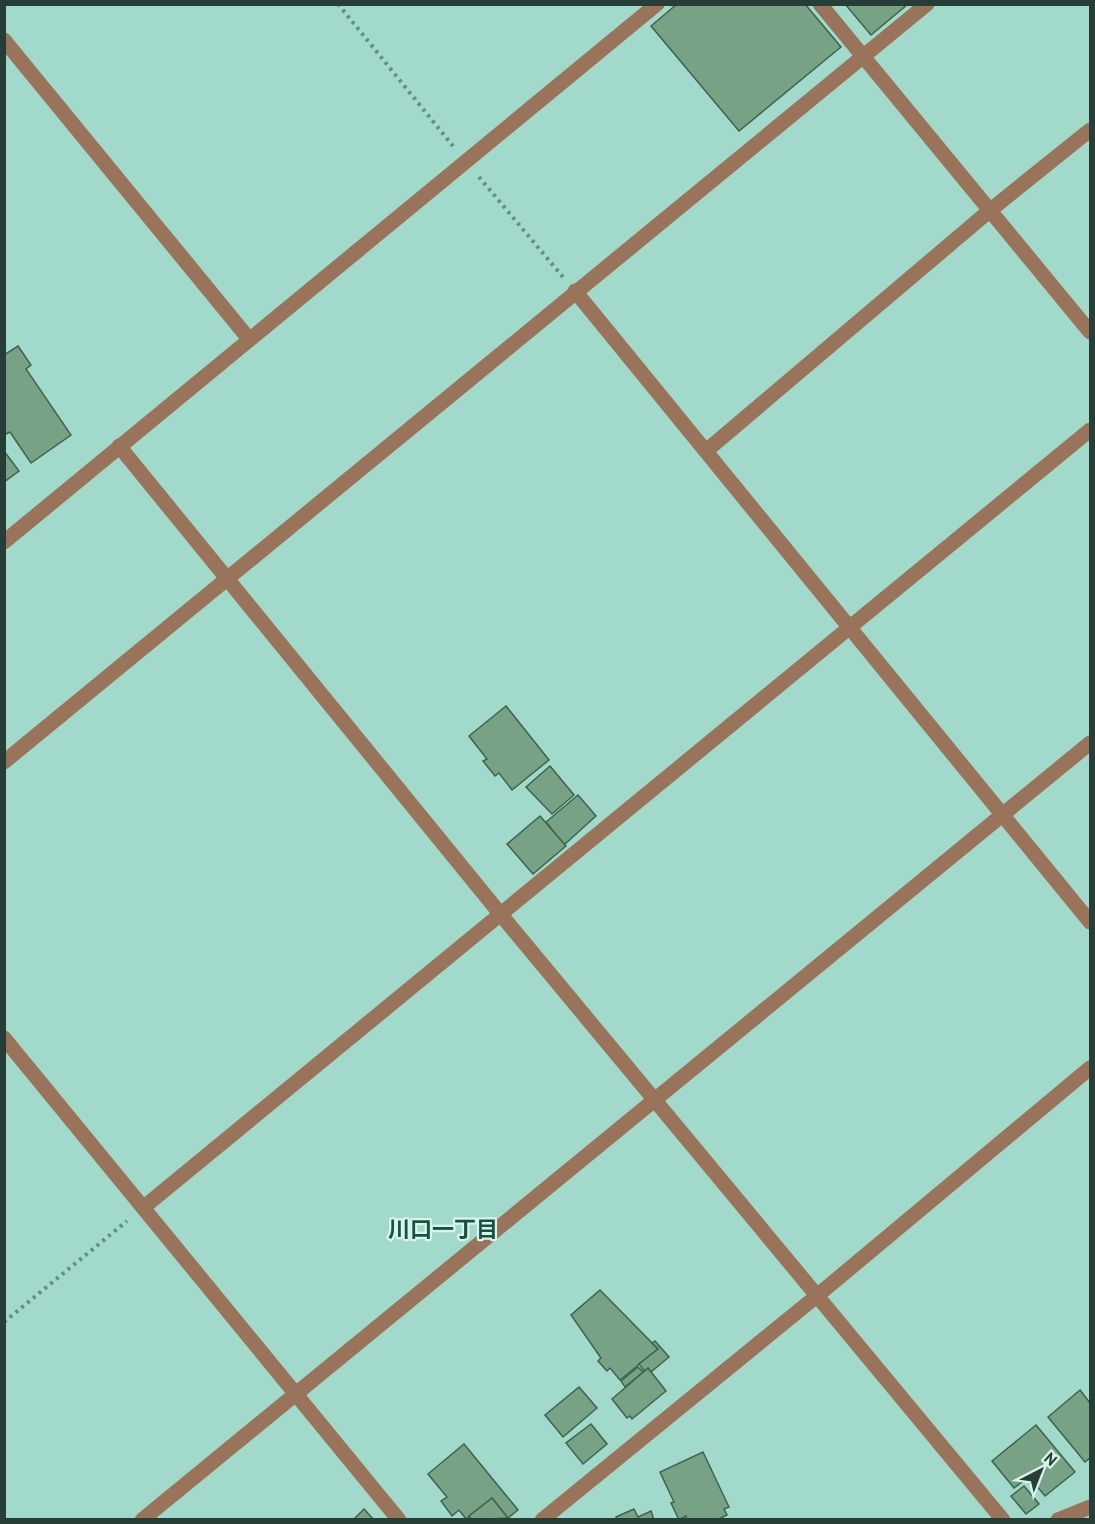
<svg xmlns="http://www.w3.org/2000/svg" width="1095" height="1524" viewBox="0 0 1095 1524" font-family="'PT Sans','Noto Sans JP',sans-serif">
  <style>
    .building { fill: #78a286; stroke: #3c644a; stroke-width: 1.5 }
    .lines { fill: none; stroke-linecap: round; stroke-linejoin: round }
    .path { stroke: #658e82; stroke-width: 4; stroke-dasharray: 3 4.5; stroke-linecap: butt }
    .minor { stroke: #9a745a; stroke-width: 15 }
    .labels { text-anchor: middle; stroke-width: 4.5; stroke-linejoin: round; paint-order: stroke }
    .neighbourhood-label { font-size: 22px; font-weight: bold; fill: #195145; stroke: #d8f4eb }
  </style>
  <rect width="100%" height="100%" fill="#a1daca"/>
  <!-- building -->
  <g class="building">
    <path d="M 677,4 L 805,4 L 841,47 L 739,131 L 651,26 Z"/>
    <path d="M 845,4 L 908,4 L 871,35 Z"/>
    <path d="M 18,346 L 31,365 L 26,369 L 71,435 L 31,463 L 10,432 L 4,435 L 4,355 Z"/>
    <path d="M 4,451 L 19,471 L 4,482 Z"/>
    <path d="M 506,706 L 549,760 L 512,790 L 499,773 L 495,776 L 483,761 L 487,759 L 469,736 Z"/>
    <path d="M 550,766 L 574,795 L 552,814 L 526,787 Z"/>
    <path d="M 578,795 L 596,816 L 564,845 L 546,822 Z"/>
    <path d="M 540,816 L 566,846 L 533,874 L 507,844 Z"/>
    <path d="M 600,1290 L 658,1349 L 620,1380 L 610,1368 L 607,1371 L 598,1361 L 601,1358 L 571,1315 Z"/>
    <path d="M 655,1341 L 669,1357 L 651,1372 L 648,1368 L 644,1371 L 639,1364 L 658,1349 L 652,1343 Z"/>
    <path d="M 638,1367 L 643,1372 L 625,1387 L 621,1381 Z"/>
    <path d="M 648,1368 L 666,1391 L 632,1419 L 630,1416 L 627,1418 L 612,1399 Z"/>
    <path d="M 579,1387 L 597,1408 L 563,1437 L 545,1415 Z"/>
    <path d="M 1080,1390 L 1090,1403 L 1090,1458 L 1085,1462 L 1048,1417 Z"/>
    <path d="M 591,1424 L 607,1444 L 583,1464 L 566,1443 Z"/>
    <path d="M 1036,1425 L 1075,1472 L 1045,1496 L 1035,1484 L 1032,1486 L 1026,1479 L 1014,1488 L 992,1461 Z"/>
    <path d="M 464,1444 L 518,1510 L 508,1518 L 492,1498 L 466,1519 L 459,1510 L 452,1516 L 441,1501 L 447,1497 L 428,1474 Z"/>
    <path d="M 703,1452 L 729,1507 L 724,1509 L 727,1515 L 717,1520 L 687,1520 L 686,1516 L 679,1520 L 671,1503 L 674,1502 L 660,1472 Z"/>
    <path d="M 1024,1486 L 1039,1504 L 1026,1514 L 1011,1496 Z"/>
    <path d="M 492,1498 L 508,1518 L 472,1520 L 469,1516 Z"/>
    <path d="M 364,1509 L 374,1520 L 353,1520 Z"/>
    <path d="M 634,1509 L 638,1517 L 651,1511 L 654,1520 L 617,1520 L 616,1517 Z"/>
  </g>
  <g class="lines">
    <!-- path -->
    <g class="path">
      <path d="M 338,4 L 453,146"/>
      <path d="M 479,177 L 563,277"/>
      <path d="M 4,1322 L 127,1221"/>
    </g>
    <!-- minor -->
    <g class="minor">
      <path d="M 820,4 L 1090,332"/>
      <path d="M 4,40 L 249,339"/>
      <path d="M 575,291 L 1090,922"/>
      <path d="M 119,446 L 502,916 L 1003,1520"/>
      <path d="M 706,451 L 988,212 L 1090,130"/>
      <path d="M 4,542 L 657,4"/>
      <path d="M 4,762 L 927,4"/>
      <path d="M 4,1038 L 399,1520"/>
      <path d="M 144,1207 L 1090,430"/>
      <path d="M 142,1520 L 1090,743"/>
      <path d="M 542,1520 L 818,1295 L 1090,1068"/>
      <path d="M 1058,1520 L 1090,1507"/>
    </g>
  </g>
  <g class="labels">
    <!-- neighbourhood labels -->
    <g class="neighbourhood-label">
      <text x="443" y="1237">川口一丁目</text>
    </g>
  </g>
  <!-- border -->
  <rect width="1095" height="1524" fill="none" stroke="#273e38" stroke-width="12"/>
  <!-- north arrow -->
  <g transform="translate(1041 1470) rotate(42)" stroke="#d8f4eb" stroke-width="4.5" paint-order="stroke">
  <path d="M0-4.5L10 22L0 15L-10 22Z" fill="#273e38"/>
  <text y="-9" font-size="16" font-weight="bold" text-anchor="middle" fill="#273e38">N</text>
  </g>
</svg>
